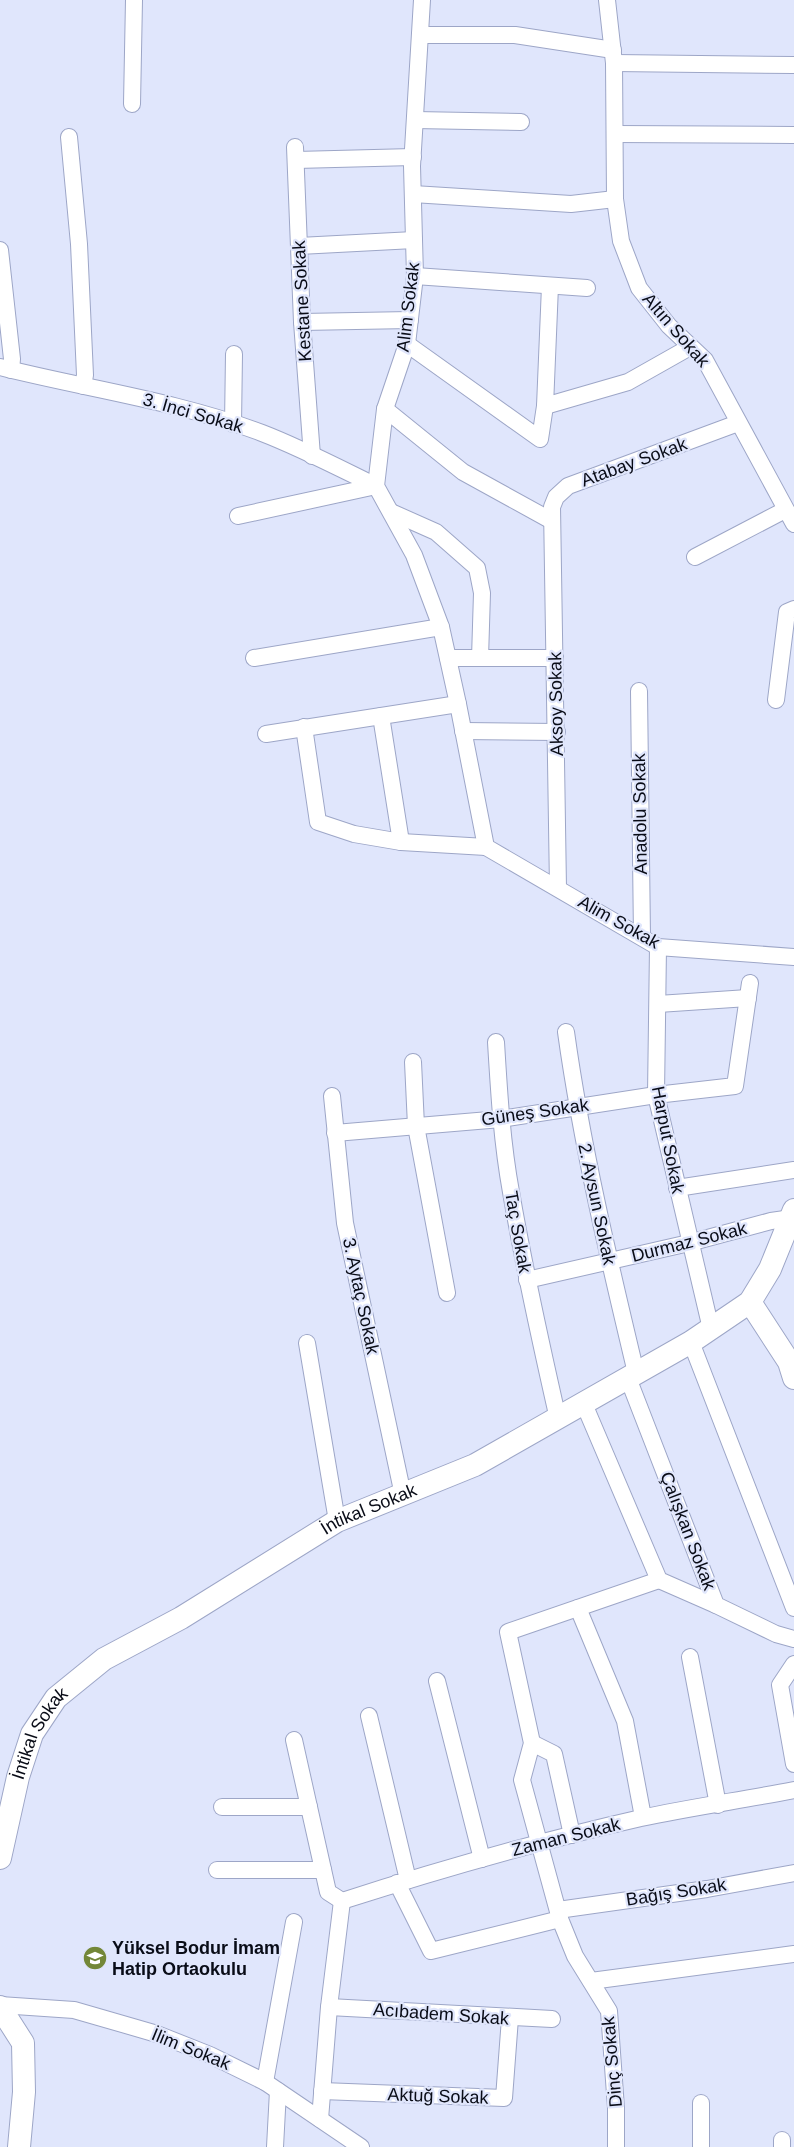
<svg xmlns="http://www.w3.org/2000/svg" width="794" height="2147" viewBox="0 0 794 2147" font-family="Helvetica,sans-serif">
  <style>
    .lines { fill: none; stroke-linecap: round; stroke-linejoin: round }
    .street-casing { stroke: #9da6c7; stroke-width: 18 }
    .secondary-casing { stroke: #9da6c7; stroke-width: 24 }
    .street { stroke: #fff; stroke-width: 16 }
    .secondary { stroke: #fff; stroke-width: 22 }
    .labels { text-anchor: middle; stroke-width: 4.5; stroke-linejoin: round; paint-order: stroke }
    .street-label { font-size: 18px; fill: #090c17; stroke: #e0e6fc }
    .poi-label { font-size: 18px; font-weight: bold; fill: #090c17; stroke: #e0e6fc; text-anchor: start }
  </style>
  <rect width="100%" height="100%" fill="#e0e6fc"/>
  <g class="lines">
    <!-- street casing -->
    <g class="street-casing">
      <g id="street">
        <path d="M 422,0 L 412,166 L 415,276 L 407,344 L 385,409 L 376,486 L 414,555 L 441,627 L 458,704 L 486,847 L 658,947 L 794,957"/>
        <path d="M 607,0 L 614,63 L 615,199 L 621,241 L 639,288 L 669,326 L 705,360 L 794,524"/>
        <path d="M 420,35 L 515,35 L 613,50"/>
        <path d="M 614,63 L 794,65"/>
        <path d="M 132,104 L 134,0"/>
        <path d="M 415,120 L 521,122"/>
        <path d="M 615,134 L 794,135"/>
        <path d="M 69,137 L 79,244 L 85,375 L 83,386"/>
        <path d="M 295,147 L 302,322 L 312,456"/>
        <path d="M 296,160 L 413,157"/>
        <path d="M 413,194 L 571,204 L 615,199"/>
        <path d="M 299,246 L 414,240"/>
        <path d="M 0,250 L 12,359 L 11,370"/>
        <path d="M 415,276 L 587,288"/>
        <path d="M 550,286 L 545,406 L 628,382 L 690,347"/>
        <path d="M 302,322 L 410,320"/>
        <path d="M 407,344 L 540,439 L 545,406"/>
        <path d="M 0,367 C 87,389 178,401 262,433 C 301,448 339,468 376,486"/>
        <path d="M 385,409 L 463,472 L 552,521"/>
        <path d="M 233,424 L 234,354"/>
        <path d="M 391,512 L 436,532 L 477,568 L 482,593 L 480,658"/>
        <path d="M 238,516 L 376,486"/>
        <path d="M 695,557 L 785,510"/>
        <path d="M 254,658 L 441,627"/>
        <path d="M 448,658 L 555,658"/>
        <path d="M 639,691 L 642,937"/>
        <path d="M 776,700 L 787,612 L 794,609"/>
        <path d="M 381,716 L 401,842"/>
        <path d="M 304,727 L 318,822 L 354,834 L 401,842 L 486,847"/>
        <path d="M 463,731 L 557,732"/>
        <path d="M 266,734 L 458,704"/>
        <path d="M 558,888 L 552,507 L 556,497 L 568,486 L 738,423"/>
        <path d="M 658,947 L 656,1095 L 711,1329"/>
        <path d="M 658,1004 L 748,998"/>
        <path d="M 566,1032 C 582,1147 609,1260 636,1373"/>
        <path d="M 496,1042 C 499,1092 502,1143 511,1192 C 524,1268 541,1344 558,1419"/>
        <path d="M 413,1062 L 416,1126 L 447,1293"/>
        <path d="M 332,1096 L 345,1223 L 403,1495"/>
        <path d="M 335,1133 L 501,1119 L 656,1095 L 735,1086 L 750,983"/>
        <path d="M 677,1188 L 794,1170"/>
        <path d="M 527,1280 L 689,1243 L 771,1221 L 792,1218"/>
        <path d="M 691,1342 L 794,1608"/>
        <path d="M 307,1343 L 337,1521"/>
        <path d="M 628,1378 L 716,1605 L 776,1634 L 794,1639"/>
        <path d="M 584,1404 L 659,1580 L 716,1605"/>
        <path d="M 578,1608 L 625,1721 L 643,1817"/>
        <path d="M 690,1657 L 718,1805"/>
        <path d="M 794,1664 L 780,1685 L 794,1764"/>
        <path d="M 437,1681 L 482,1859"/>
        <path d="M 369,1716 L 408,1880"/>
        <path d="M 294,1740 L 328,1892 L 342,1901"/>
        <path d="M 532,1743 L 554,1754 L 572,1835"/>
        <path d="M 222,1807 L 309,1807"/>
        <path d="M 217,1870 L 323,1870"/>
        <path d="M 397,1883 L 431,1951 L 560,1919"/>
        <path d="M 342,1901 C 441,1869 540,1841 641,1818 C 692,1807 743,1800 794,1790"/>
        <path d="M 558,1910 L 707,1889 L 794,1873"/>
        <path d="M 591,1981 L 794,1954"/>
        <path d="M 0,2005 L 74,2010 L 157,2034 L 210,2055 L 265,2082 L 361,2147"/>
        <path d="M 329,2007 L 552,2019"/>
        <path d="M 265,2082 L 294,1922"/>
        <path d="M 322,2091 L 504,2098 L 510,2018"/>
        <path d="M 320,2119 L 329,2007 L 342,1901"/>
        <path d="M 782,2140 L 782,2147"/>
        <path d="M 275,2147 L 278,2091"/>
        <path d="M 616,2147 L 616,2108 L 609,2011 L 575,1956 L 560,1919 L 522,1780 L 532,1743 L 508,1632 L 659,1580"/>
        <path d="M 701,2147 L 701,2103"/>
      </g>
    </g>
    <!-- secondary casing -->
    <g class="secondary-casing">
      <g id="secondary">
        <path d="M 750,1302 L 789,1362 L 794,1378"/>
        <path id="s1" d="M 0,1858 L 18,1777 L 32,1734 L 56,1698 L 104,1659 L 181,1618 L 337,1521 L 475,1465 L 691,1342 L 750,1302 L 770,1269 L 794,1210"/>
        <path d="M 0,2007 L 23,2043 L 24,2092 L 19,2147"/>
      </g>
    </g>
    <!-- street -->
    <use href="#street" class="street"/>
    <!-- secondary -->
    <use href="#secondary" class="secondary"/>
  </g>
  <!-- icons -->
  <defs>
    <g id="school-disc" transform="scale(1.25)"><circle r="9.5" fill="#738738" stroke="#e0e6fc"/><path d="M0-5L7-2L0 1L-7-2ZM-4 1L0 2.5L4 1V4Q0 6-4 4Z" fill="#fff"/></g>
  </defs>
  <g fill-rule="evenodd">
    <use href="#school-disc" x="95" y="1958"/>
  </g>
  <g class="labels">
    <!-- street labels -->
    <g class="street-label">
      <text transform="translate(302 301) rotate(-93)" y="6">Kestane Sokak</text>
      <text transform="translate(408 307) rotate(-83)" y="6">Alim Sokak</text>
      <text transform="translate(676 330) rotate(49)" y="6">Altın Sokak</text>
      <text transform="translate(193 413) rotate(16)" y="6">3. İnci Sokak</text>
      <text transform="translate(634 462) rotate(-20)" y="6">Atabay Sokak</text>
      <text transform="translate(556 704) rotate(-91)" y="6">Aksoy Sokak</text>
      <text transform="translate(640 814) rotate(-91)" y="6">Anadolu Sokak</text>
      <text transform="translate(619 922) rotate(29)" y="6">Alim Sokak</text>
      <text transform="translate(535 1112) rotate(-8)" y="6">Güneş Sokak</text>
      <text transform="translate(668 1140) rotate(79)" y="6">Harput Sokak</text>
      <text transform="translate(597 1204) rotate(78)" y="6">2. Aysun Sokak</text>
      <text transform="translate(518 1232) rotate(80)" y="6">Taç Sokak</text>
      <text transform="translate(689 1242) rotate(-14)" y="6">Durmaz Sokak</text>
      <text transform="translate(361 1296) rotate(78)" y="6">3. Aytaç Sokak</text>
      <text dy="6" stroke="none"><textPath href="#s1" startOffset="538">İntikal Sokak</textPath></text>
      <text transform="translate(688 1531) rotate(69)" y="6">Çalışkan Sokak</text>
      <text dy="6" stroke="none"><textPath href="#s1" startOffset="132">İntikal Sokak</textPath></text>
      <text transform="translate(566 1837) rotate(-14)" y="6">Zaman Sokak</text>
      <text transform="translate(676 1892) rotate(-9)" y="6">Bağış Sokak</text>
      <text transform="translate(441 2014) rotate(4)" y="6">Acıbadem Sokak</text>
      <text transform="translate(191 2049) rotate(22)" y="6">İlim Sokak</text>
      <text transform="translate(612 2062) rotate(-95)" y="6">Dinç Sokak</text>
      <text transform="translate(438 2096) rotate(2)" y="6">Aktuğ Sokak</text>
    </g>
    <!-- poi labels -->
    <g class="poi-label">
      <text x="112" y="1954">Yüksel Bodur İmam<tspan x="112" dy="21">Hatip Ortaokulu</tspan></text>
    </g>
  </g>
</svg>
